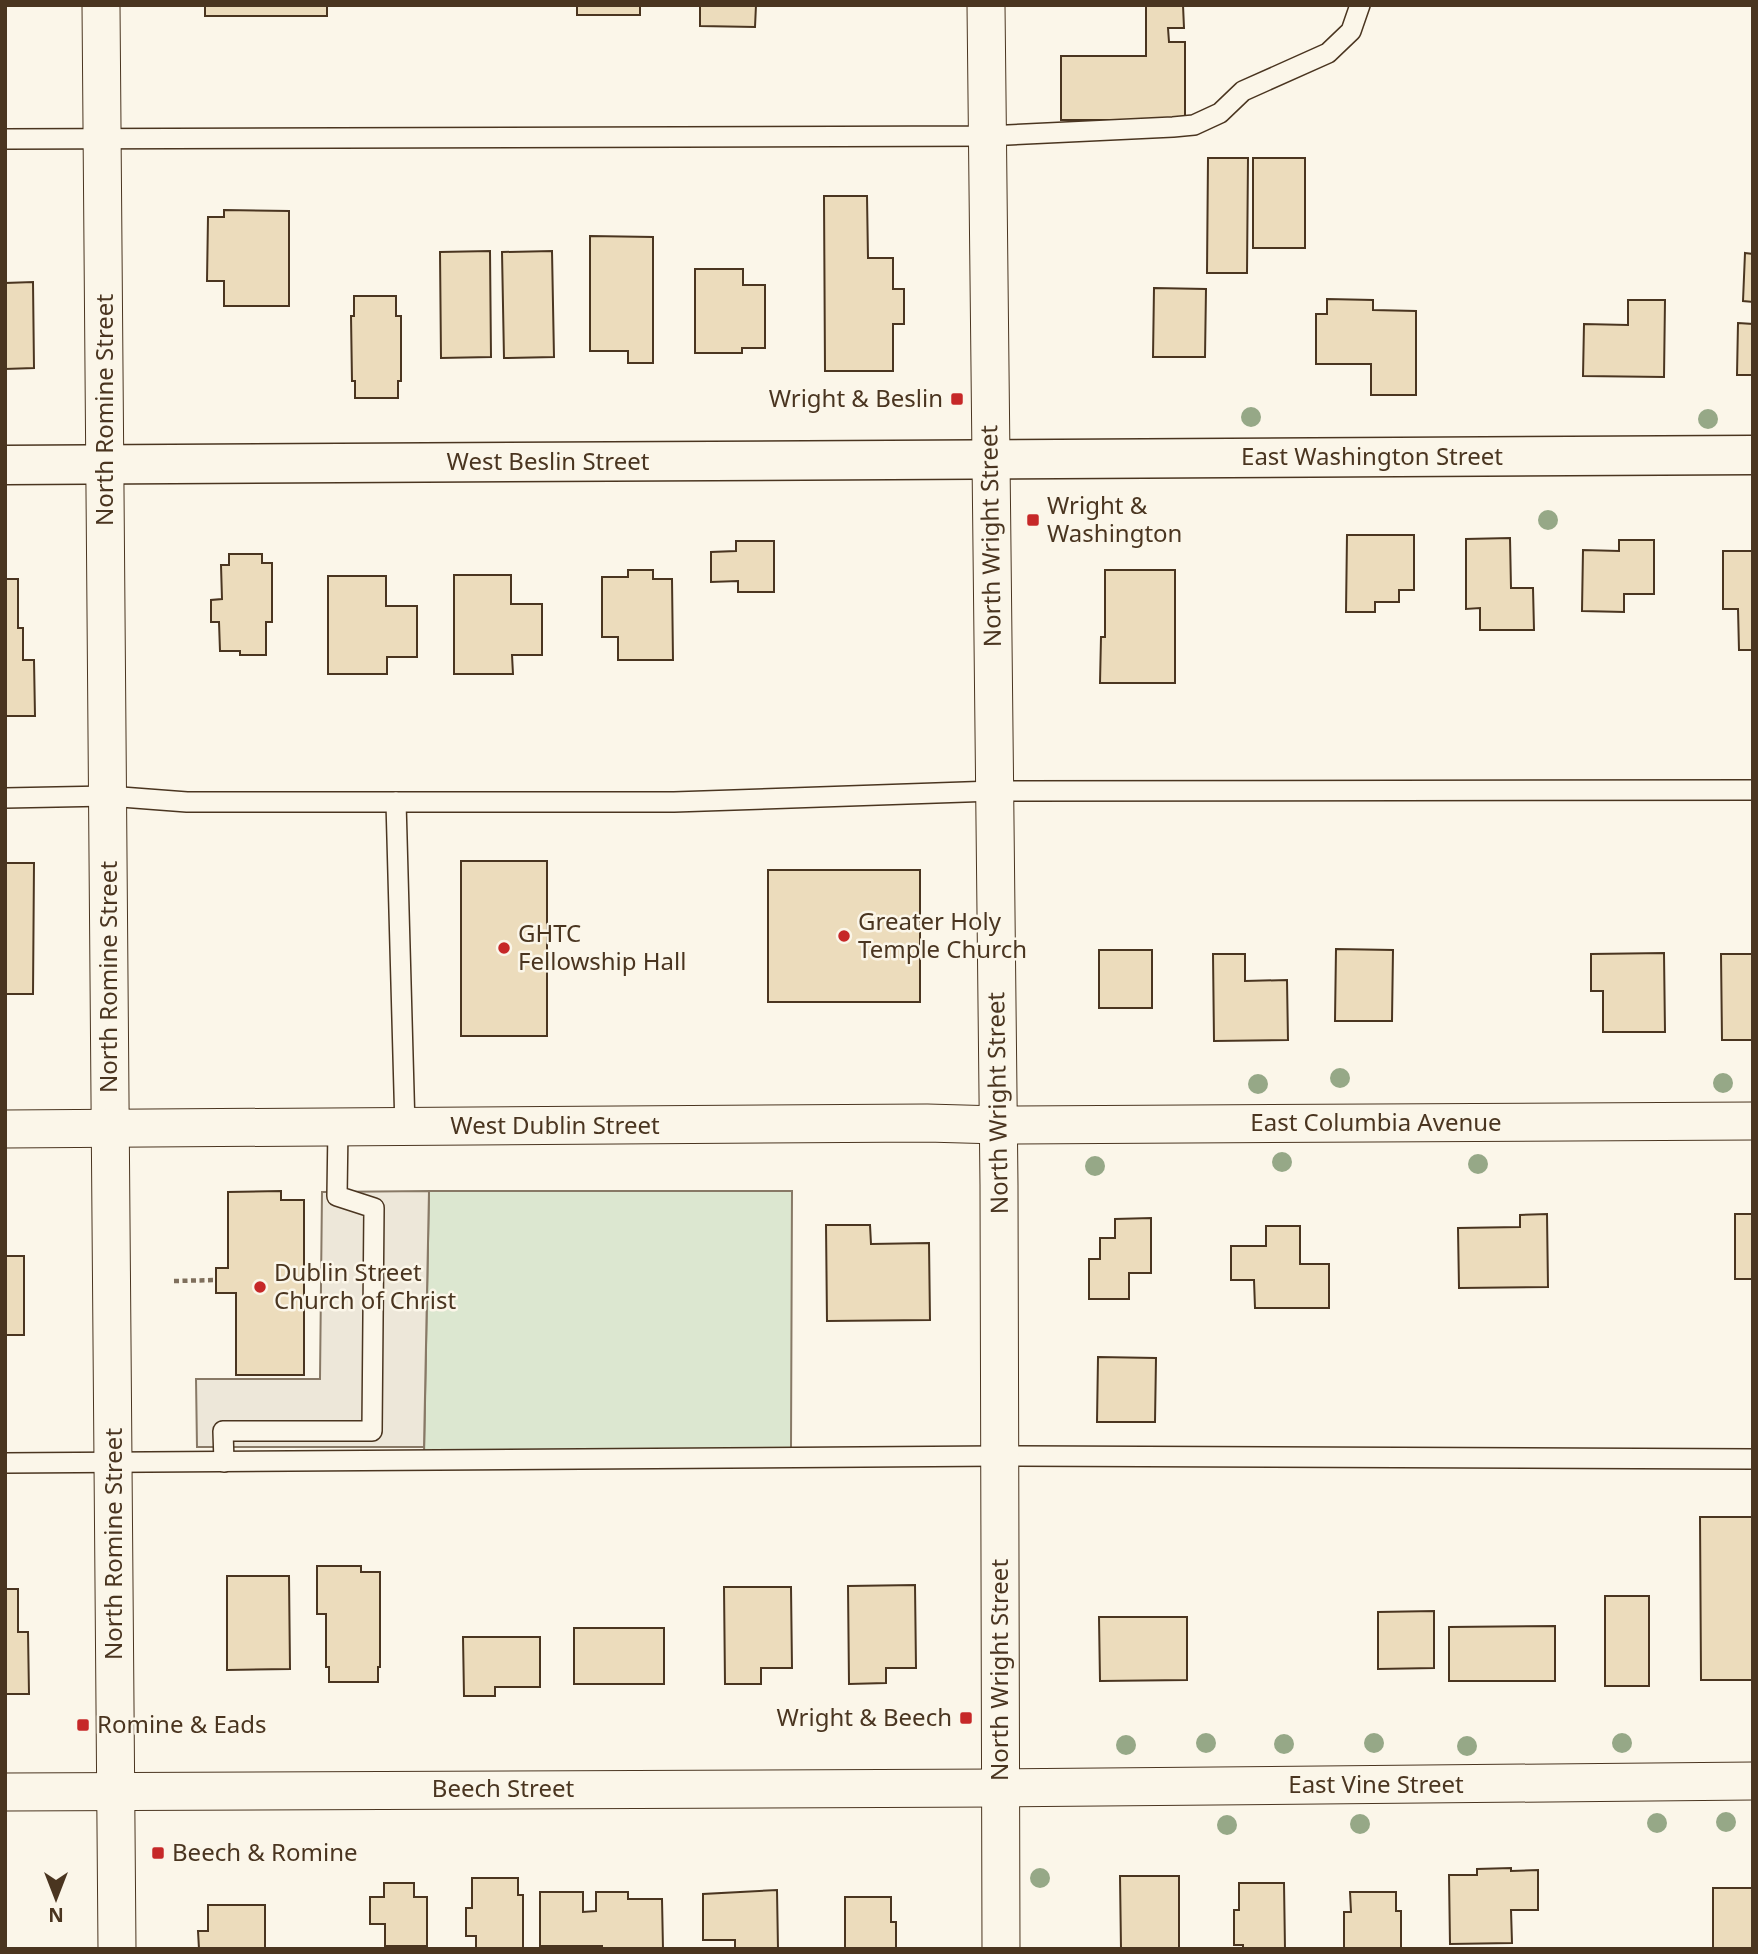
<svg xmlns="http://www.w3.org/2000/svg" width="1758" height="1954" viewBox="0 0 1758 1954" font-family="'Noto Sans',sans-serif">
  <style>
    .green { fill: #dce7d0; stroke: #887966; stroke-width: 2 }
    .parking { fill: #ede7d9; stroke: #887966; stroke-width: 2 }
    .building { fill: #ecdcbc; stroke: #4a3520; stroke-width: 2 }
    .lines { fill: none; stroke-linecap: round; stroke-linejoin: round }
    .service-casing { stroke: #4a3520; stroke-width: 22 }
    .minor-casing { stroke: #4a3520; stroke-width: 39 }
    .tertiary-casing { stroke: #4a3520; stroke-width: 41 }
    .path { stroke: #7f6f5c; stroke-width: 4.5; stroke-dasharray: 5 3.5; stroke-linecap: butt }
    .service { stroke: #fbf6e9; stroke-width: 19 }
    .minor { stroke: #fbf6e9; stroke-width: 37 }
    .tertiary { stroke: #fbf6e9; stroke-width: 38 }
    .tree { fill: #96a887 }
    .poi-dot { fill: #c62828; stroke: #fbf6e9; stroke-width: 2.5 }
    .labels { text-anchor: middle; stroke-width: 5; stroke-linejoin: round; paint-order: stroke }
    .poi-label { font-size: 24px; fill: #4a3520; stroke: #fbf6e9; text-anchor: start }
    .street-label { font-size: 24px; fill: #4a3520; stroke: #fbf6e9 }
  </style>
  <rect width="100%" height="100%" fill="#fbf6e9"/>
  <!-- green -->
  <path class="green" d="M 429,1191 L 792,1191 L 791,1449 L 424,1456 Z"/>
  <!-- parking -->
  <path class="parking" d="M 429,1191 L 424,1447 L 197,1447 L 196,1379 L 320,1379 L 322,1192 Z"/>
  <!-- building -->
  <g class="building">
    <rect x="205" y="5" width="122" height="11"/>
    <rect x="577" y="5" width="63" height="10"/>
    <path d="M 700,5 L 756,5 L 755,27 L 700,26 Z"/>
    <path d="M 1146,5 L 1183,5 L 1184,28 L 1168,28 L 1169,42 L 1185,42 L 1185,120 L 1061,120 L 1061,56 L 1146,56 Z"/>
    <path d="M 1208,158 L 1248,158 L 1247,273 L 1207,273 Z"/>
    <rect x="1253" y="158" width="52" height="90"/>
    <path d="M 824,196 L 867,196 L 868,258 L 893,258 L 893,289 L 904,289 L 904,324 L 893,324 L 893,371 L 825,371 Z"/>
    <path d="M 224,210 L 289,211 L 289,306 L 224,306 L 224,281 L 207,281 L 208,217 L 224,217 Z"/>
    <path d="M 590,236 L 653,237 L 653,363 L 628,363 L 628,351 L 590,351 Z"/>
    <path d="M 490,251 L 491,357 L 441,358 L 440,252 Z"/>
    <path d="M 552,251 L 554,357 L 504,358 L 502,252 Z"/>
    <path d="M 1745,253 L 1753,254 L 1753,302 L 1743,301 Z"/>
    <path d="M 695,269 L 743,269 L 743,285 L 765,285 L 765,348 L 742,348 L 742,353 L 695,353 Z"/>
    <path d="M 33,282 L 34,368 L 5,369 L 5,283 Z"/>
    <path d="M 1154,288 L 1206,289 L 1205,357 L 1153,357 Z"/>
    <path d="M 354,296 L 396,296 L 396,316 L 401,316 L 401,381 L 398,381 L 398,398 L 355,398 L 355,381 L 352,381 L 351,316 L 354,316 Z"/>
    <path d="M 1327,299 L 1373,300 L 1373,310 L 1416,311 L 1416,395 L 1371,395 L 1371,364 L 1316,364 L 1316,314 L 1327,314 Z"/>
    <path d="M 1628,300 L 1665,300 L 1664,377 L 1583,376 L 1584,324 L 1628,325 Z"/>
    <path d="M 1738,323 L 1753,324 L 1753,375 L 1737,375 Z"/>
    <path d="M 1347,535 L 1414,535 L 1414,590 L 1399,590 L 1399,602 L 1375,602 L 1375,612 L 1346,612 Z"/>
    <path d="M 1510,538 L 1511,588 L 1533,588 L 1534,630 L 1480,630 L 1480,608 L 1466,609 L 1466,539 Z"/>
    <path d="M 1619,540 L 1654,540 L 1654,594 L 1624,594 L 1624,612 L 1582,611 L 1583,550 L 1619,551 Z"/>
    <path d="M 736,541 L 774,541 L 774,592 L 738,592 L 738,581 L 711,582 L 711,552 L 736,551 Z"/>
    <path d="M 1723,551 L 1753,551 L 1753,650 L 1739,650 L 1738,609 L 1723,609 Z"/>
    <path d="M 229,554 L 262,554 L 262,563 L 272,563 L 272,622 L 266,622 L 266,655 L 240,655 L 240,651 L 220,651 L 219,622 L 211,622 L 211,600 L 222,599 L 221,565 L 229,565 Z"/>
    <path d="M 628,570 L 653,570 L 653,579 L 672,579 L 673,660 L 618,660 L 618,637 L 602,637 L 602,577 L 628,577 Z"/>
    <path d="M 1105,570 L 1175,570 L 1175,683 L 1100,683 L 1101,637 L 1105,637 Z"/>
    <path d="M 454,575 L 511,575 L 511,604 L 542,604 L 542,655 L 512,655 L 513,674 L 454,674 Z"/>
    <path d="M 328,576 L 386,576 L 386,606 L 417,606 L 417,657 L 387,657 L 387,674 L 328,674 Z"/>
    <path d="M 5,579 L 18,579 L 18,628 L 23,628 L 23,660 L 34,660 L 35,716 L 5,716 Z"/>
    <rect x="461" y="861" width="86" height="175"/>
    <path d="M 5,863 L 34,863 L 33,994 L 5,994 Z"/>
    <rect x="768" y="870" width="152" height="132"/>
    <path d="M 1336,949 L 1393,950 L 1392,1021 L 1335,1021 Z"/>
    <rect x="1099" y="950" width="53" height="58"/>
    <path d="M 1664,953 L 1665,1032 L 1603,1032 L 1603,991 L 1591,991 L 1591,954 Z"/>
    <path d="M 1213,954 L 1245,954 L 1245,981 L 1287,980 L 1288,1040 L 1214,1041 Z"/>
    <path d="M 1721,954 L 1753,954 L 1753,1040 L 1722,1040 Z"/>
    <path d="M 281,1191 L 281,1200 L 304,1200 L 304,1375 L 236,1375 L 236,1293 L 216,1293 L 216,1268 L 228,1268 L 228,1192 Z"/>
    <path d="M 1547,1214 L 1548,1287 L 1459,1288 L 1458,1228 L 1520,1227 L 1520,1215 Z"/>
    <rect x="1735" y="1214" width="18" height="65"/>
    <path d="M 1151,1218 L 1151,1273 L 1129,1273 L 1129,1299 L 1089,1299 L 1089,1259 L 1100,1259 L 1100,1238 L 1115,1238 L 1115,1219 Z"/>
    <path d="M 826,1225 L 870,1225 L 871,1244 L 929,1243 L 930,1320 L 827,1321 Z"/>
    <path d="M 1266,1226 L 1300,1226 L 1300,1264 L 1329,1264 L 1329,1308 L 1255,1308 L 1254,1280 L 1231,1280 L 1231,1246 L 1266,1246 Z"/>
    <rect x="5" y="1256" width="19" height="79"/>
    <path d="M 1098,1357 L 1156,1358 L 1155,1422 L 1097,1422 Z"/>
    <path d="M 1700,1517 L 1753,1517 L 1753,1680 L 1701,1680 Z"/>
    <path d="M 317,1566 L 361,1566 L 361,1572 L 380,1572 L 380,1667 L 378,1667 L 378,1682 L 329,1682 L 329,1667 L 326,1667 L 326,1614 L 317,1614 Z"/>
    <path d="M 227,1576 L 289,1576 L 290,1669 L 227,1670 Z"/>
    <path d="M 915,1585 L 916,1668 L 886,1668 L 886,1683 L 849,1684 L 848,1586 Z"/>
    <path d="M 724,1587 L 791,1587 L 792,1668 L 761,1668 L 761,1684 L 725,1684 Z"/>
    <path d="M 5,1589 L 18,1589 L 18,1632 L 28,1632 L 29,1694 L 5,1694 Z"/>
    <rect x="1605" y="1596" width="44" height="90"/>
    <path d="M 1434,1611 L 1434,1668 L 1378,1669 L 1378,1612 Z"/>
    <path d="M 1099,1617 L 1187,1617 L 1187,1680 L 1100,1681 Z"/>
    <path d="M 1555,1626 L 1555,1681 L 1449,1681 L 1449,1627 Z"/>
    <rect x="574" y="1628" width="90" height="56"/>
    <path d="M 463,1637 L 540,1637 L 540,1687 L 495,1687 L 495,1696 L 464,1696 Z"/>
    <path d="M 1511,1868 L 1511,1871 L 1538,1870 L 1538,1910 L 1511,1910 L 1512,1943 L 1450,1944 L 1449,1875 L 1477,1875 L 1477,1869 Z"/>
    <path d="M 1120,1876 L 1179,1876 L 1179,1949 L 1121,1949 Z"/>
    <path d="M 472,1878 L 518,1878 L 518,1895 L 523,1895 L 523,1949 L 476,1949 L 476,1936 L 466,1936 L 466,1908 L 472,1908 Z"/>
    <path d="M 384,1883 L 414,1883 L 414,1897 L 427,1897 L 427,1946 L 385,1946 L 385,1924 L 370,1924 L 370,1897 L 384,1897 Z"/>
    <path d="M 1239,1883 L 1284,1883 L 1285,1949 L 1243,1949 L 1243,1945 L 1234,1945 L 1234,1910 L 1239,1910 Z"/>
    <rect x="1713" y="1888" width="40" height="61"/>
    <path d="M 777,1890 L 778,1949 L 735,1949 L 735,1940 L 703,1940 L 703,1894 Z"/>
    <path d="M 540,1892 L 583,1892 L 583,1912 L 596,1911 L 596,1892 L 628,1892 L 628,1899 L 662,1899 L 663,1949 L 602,1949 L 602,1946 L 540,1946 Z"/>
    <path d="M 1350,1892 L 1396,1892 L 1396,1911 L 1401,1911 L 1401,1949 L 1344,1949 L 1344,1912 L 1351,1912 Z"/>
    <path d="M 845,1897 L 891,1897 L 891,1922 L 896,1922 L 896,1949 L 845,1949 Z"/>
    <path d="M 208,1905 L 265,1905 L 265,1949 L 199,1949 L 198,1931 L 208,1931 Z"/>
  </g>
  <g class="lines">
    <!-- service casing -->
    <g class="service-casing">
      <g id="service">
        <path d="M 5,139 L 987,136 L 1173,127 L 1194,125 L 1220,113 L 1243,91 L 1328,53 L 1351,31 L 1360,5"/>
        <path d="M 5,798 L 108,796 L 187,802 L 674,802 L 994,791 L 1753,790"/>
        <path d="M 396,802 L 405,1128"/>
        <path d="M 224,1462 L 223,1431 L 372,1431 L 374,1208 L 337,1196 L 338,1127"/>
        <path d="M 5,1463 L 999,1456 L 1753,1459"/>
      </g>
    </g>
    <!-- minor casing -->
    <g class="minor-casing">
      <g id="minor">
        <path d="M 101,5 L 117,1949"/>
        <path d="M 986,5 L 999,1185 L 1001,1949"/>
        <path d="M 5,1129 L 927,1123 L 999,1125 L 1753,1121"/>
        <path d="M 5,1792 L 1000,1788 L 1753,1781"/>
      </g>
    </g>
    <!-- tertiary casing -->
    <g class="tertiary-casing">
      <path id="tertiary" d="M 5,465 L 1753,455"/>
    </g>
    <!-- path -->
    <path class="path" d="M 174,1281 L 216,1280"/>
    <!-- service -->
    <use href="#service" class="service"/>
    <!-- minor -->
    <use href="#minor" class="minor"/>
    <!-- tertiary -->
    <use href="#tertiary" class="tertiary"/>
  </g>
  <!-- trees -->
  <g class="tree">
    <circle cx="1251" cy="417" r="10"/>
    <circle cx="1708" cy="419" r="10"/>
    <circle cx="1548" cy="520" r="10"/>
    <circle cx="1340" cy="1078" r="10"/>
    <circle cx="1723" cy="1083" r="10"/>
    <circle cx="1258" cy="1084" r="10"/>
    <circle cx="1282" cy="1162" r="10"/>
    <circle cx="1478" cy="1164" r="10"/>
    <circle cx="1095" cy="1166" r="10"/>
    <circle cx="1206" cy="1743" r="10"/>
    <circle cx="1374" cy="1743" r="10"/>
    <circle cx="1622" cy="1743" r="10"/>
    <circle cx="1284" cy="1744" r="10"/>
    <circle cx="1126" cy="1745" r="10"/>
    <circle cx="1467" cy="1746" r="10"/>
    <circle cx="1726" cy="1822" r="10"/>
    <circle cx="1657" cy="1823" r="10"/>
    <circle cx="1360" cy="1824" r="10"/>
    <circle cx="1227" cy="1825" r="10"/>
    <circle cx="1040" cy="1878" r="10"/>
  </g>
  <!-- markers -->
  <g class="poi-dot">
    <rect x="950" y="392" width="14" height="14" rx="3.5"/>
    <rect x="1026" y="513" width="14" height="14" rx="3.5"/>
    <circle cx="844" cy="936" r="7"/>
    <circle cx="504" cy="948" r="7"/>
    <circle cx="260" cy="1287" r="7"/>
    <rect x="959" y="1711" width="14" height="14" rx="3.5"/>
    <rect x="76" y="1718" width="14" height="14" rx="3.5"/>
    <rect x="151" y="1846" width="14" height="14" rx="3.5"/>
  </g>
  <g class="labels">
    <!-- poi labels -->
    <g class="poi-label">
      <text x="943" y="407" text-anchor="end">Wright &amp; Beslin</text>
      <text x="1047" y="514">Wright &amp;<tspan x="1047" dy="28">Washington</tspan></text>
      <text x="858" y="930">Greater Holy<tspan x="858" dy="28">Temple Church</tspan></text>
      <text x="518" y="942">GHTC<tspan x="518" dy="28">Fellowship Hall</tspan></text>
      <text x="274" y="1281">Dublin Street<tspan x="274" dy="28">Church of Christ</tspan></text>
      <text x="952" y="1726" text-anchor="end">Wright &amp; Beech</text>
      <text x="97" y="1733">Romine &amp; Eads</text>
      <text x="172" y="1861">Beech &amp; Romine</text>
    </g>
    <!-- street labels -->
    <g class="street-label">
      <text transform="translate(105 410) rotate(-90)" y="8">North Romine Street</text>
      <text x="1372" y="465">East Washington Street</text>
      <text x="548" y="470">West Beslin Street</text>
      <text transform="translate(991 536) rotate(-91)" y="8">North Wright Street</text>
      <text transform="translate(109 977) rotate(-90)" y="8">North Romine Street</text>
      <text transform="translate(998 1103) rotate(-91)" y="8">North Wright Street</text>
      <text x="1376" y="1131">East Columbia Avenue</text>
      <text x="555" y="1134">West Dublin Street</text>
      <text transform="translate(114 1544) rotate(-90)" y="8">North Romine Street</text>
      <text transform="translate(1000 1670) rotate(-90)" y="8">North Wright Street</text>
      <text x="1376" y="1793">East Vine Street</text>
      <text x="503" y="1797">Beech Street</text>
    </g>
  </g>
  <!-- border -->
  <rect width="1758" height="1954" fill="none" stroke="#4a3520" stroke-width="14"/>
  <!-- north arrow -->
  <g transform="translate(56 1898) rotate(180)" stroke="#fbf6e9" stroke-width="5" paint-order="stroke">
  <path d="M0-5L12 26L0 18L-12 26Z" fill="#4a3520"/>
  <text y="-10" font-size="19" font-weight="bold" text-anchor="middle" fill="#4a3520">N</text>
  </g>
</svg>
